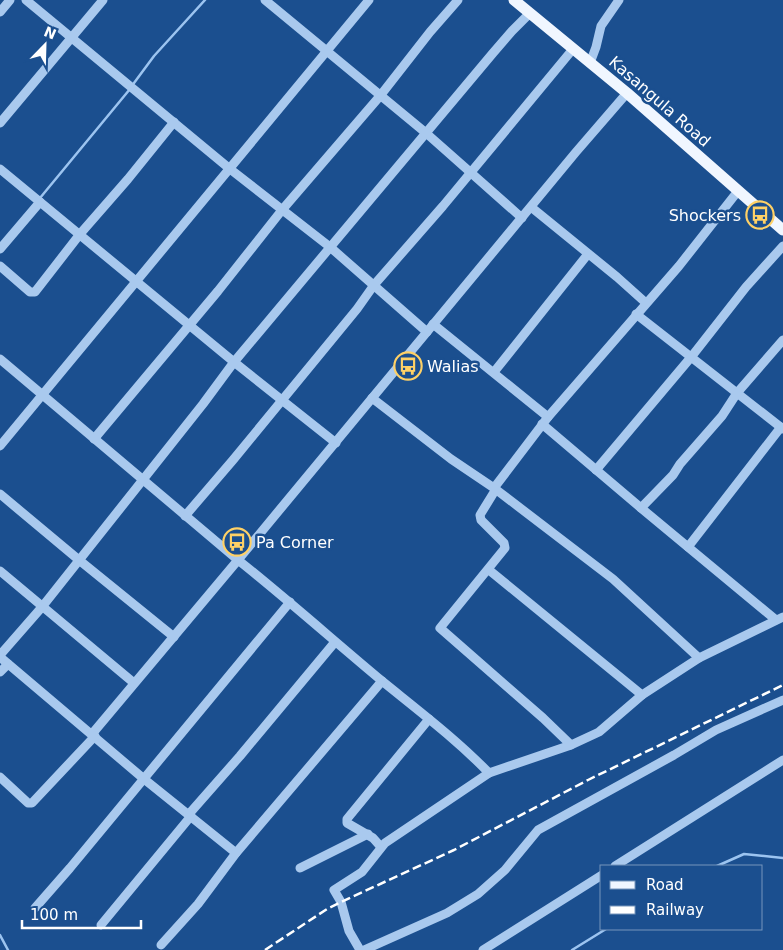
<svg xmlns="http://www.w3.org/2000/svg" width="783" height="950" viewBox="0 0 783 950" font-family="'DejaVu Sans',sans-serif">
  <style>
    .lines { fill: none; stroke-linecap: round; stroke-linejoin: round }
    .stream { stroke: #9cc4f0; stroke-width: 2.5 }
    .minor { stroke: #a9c9ee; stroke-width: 9 }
    .major { stroke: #f0f6ff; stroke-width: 11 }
    .rail { stroke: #fff; stroke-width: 2.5; stroke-dasharray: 9 4; stroke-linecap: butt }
    .labels { text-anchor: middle; stroke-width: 5; stroke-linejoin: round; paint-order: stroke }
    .street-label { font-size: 16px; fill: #fff; stroke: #1b4f8f }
    .poi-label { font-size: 16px; fill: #fff; stroke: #1b4f8f; text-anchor: start }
  </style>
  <rect width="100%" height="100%" fill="#1b4f8f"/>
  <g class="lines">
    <!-- stream -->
    <g class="stream">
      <path d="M 134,83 L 154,56 L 205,0"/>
      <path d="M 40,198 L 130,89"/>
      <path d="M 717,866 L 744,854 L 783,858"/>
      <path d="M 0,935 L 8,950"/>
      <path d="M 572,950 L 606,929"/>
    </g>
    <!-- minor -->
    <g class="minor">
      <path d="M 26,0 L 230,169 L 330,247 L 427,332"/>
      <path d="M 265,0 L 426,133 L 522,218"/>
      <path d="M 0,12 L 10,0"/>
      <path d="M 590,63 L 596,47 L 601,26 L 619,0"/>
      <path d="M 0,123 L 103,0"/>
      <path d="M 0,169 L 234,362 L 336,443"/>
      <path d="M 531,207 L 617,277 L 646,303"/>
      <path d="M 0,249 L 40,202"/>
      <path d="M 0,266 L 30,292 L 35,292 L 80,234 L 128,179 L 174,122"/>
      <path d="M 636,314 L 783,429"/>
      <path d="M 433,324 L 548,417 L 679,266 L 738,191"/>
      <path d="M 0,359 L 238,560 L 576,152 L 627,93"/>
      <path d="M 494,372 L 588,254"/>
      <path d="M 372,398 L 451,459 L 494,488"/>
      <path d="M 548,417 L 494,488 L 613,579 L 699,658"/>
      <path d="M 542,424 L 641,508 L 776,620"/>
      <path d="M 94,439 L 218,291 L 282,210 L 380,96 L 430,32 L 458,0"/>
      <path d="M 0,446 L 369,0"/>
      <path d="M 596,470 L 692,356 L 746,287 L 783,246"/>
      <path d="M 496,489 L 480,515 L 481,520 L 504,543 L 505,548 L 440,628 L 543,718 L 571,745"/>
      <path d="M 0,494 L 79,560 L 174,637"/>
      <path d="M 641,508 L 673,475 L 680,464 L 722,416 L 737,393 L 783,340"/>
      <path d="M 185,516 L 233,460 L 357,309 L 374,285 L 443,206 L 573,49"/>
      <path d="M 688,547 L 781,427"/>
      <path d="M 489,570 L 642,695 L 699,658 L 783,617"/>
      <path d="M 0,571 L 134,683"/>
      <path d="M 0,655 L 42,607 L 203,404 L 234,362 L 493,53 L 512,31 L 530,13"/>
      <path d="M 0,657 L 144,779 L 236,853"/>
      <path d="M 0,672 L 8,664"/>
      <path d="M 92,734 L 238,560 C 287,599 334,641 382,681 C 419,711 456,739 489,773"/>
      <path d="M 0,777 L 28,803 L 32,803 L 95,736"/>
      <path d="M 189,814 L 240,756 L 335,642"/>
      <path d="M 381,847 L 373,838 L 347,823 L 347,819 L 429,719"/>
      <path d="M 615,866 L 783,760"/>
      <path d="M 300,868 L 368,834"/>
      <path d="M 35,908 L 70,868 L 290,602"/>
      <path d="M 101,925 L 191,816"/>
      <path d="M 161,945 L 198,904 L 236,853 L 382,681"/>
      <path d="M 360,950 L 349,931 L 341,902 L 334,890 L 362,872 L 385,843 L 489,773 L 571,745 L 599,732 L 642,695"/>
      <path d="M 364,950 L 447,913 L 478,894 L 505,870 L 538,830 L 674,755 L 716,730 L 783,700"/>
      <path d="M 483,950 L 602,875"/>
    </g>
    <!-- major -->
    <path class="major" d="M 514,0 L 627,93 L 783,230"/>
    <!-- rail -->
    <path class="rail" d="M 265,950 L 327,909 L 341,902 L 454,850 L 588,780 L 783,685"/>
  </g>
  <!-- icons -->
  <defs>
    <g id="bus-ring" transform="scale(1.4375)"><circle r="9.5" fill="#1b4f8f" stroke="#ffd166" stroke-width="1.5"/><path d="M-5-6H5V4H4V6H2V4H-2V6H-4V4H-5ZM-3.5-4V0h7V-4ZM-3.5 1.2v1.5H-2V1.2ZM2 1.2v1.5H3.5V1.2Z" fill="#ffd166"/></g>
  </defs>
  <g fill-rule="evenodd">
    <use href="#bus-ring" x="760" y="215"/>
    <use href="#bus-ring" x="408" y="366"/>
    <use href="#bus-ring" x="237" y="542"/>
  </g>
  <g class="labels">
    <!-- street labels -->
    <g class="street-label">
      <text transform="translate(660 101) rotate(41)" y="6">Kasangula Road</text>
    </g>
    <!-- poi labels -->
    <g class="poi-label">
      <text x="741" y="221" text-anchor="end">Shockers</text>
      <text x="427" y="372">Walias</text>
      <text x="256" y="548">Pa Corner</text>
    </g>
  </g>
  <!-- legend -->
  <rect x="600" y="865" width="162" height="65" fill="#1b4f8f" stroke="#7695bc"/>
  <rect x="610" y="881" width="25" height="8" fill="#f0f6ff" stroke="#7695bc"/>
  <text x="646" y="890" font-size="15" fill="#ffffff">Road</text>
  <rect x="610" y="906" width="25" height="8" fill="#ffffff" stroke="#7695bc"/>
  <text x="646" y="915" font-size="15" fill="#ffffff">Railway</text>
  <!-- north arrow -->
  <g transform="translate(45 45) rotate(23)" stroke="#1b4f8f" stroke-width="4" paint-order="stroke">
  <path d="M0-4L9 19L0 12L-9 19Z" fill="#ffffff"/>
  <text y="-8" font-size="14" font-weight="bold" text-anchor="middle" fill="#ffffff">N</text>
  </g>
  <!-- scale -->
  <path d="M22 920v8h119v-8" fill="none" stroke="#ffffff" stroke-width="2.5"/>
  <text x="30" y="920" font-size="15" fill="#ffffff" stroke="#1b4f8f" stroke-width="4" paint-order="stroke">100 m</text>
</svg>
